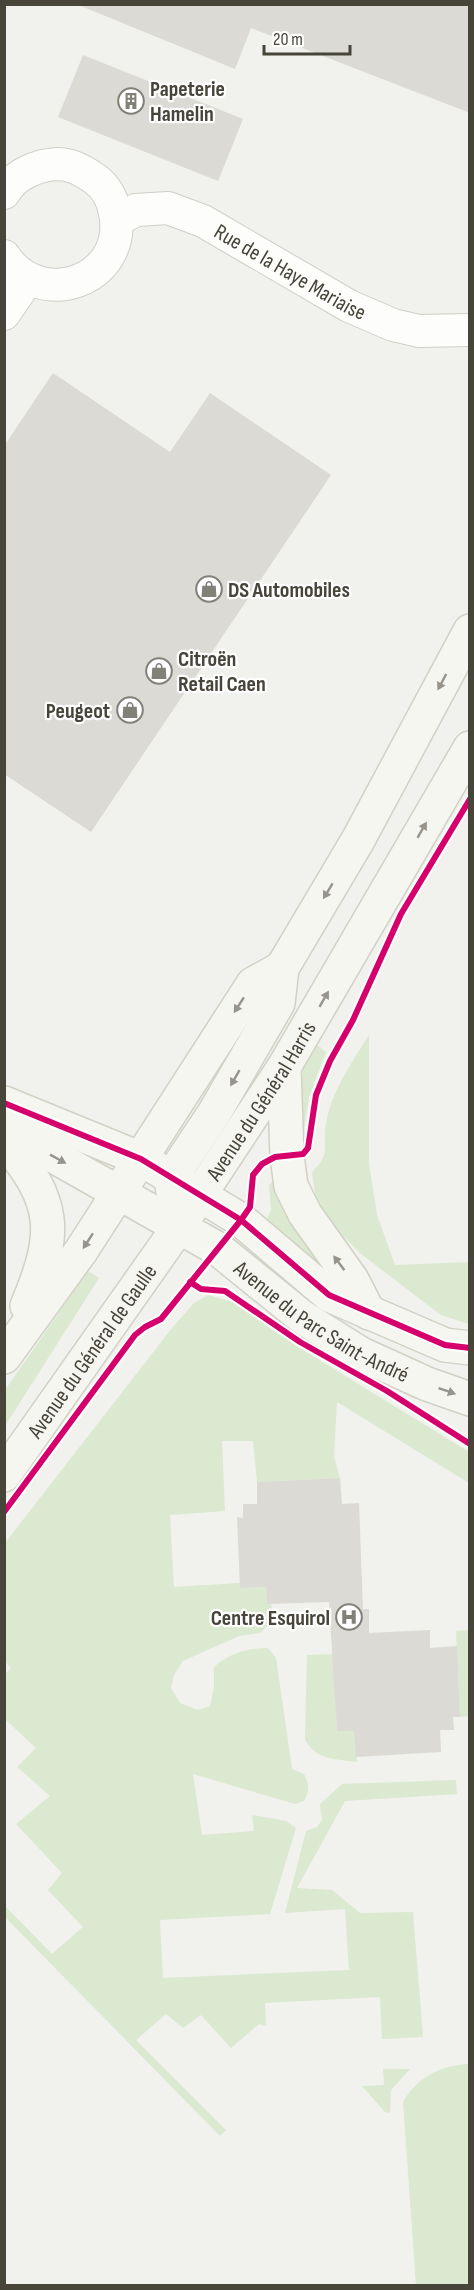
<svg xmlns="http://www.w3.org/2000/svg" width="474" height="2290" viewBox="0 0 474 2290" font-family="'Sofia Sans Condensed',sans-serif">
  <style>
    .green { fill: #dae9d0 }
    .building { fill: #dbdad5 }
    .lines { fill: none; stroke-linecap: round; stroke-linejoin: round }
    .street-casing { stroke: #cfcfca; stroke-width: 34 }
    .secondary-casing { stroke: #d1d1c6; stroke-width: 36 }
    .street { stroke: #fdfdfc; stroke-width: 32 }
    .secondary { stroke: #f6f6f0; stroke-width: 33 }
    .cycleway-casing { stroke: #fff; stroke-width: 10 }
    .cycleway { stroke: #d6006c; stroke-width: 6 }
    .oneway { fill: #96948b }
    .labels { text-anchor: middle; stroke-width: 4.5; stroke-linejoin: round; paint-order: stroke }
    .poi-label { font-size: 22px; font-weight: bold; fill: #474439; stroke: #fff; text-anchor: start }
    .street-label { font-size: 22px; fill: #474439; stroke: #fff }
  </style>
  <rect width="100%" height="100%" fill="#f1f1ed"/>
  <!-- green -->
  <g class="green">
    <path d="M 369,1035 L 369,1163 L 377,1215 L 395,1265 L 469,1262 L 469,1324 L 441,1315 L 361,1254 L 328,1221 L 315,1194 L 312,1172 C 332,1153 322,1147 326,1124 C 332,1090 351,1064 369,1035 Z"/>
    <path d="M 316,1044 L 326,1052 L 309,1097 L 302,1142 C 300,1108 294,1072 316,1044 Z"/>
    <path d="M 274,1180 L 326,1271 L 267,1219 L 271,1210 L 269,1185 Z"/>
    <path d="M 88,1271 L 99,1278 L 5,1426 L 5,1390 Z"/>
    <path d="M 208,1295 L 236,1303 L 295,1345 L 469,1452 L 469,1483 L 337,1402 L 334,1457 L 340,1478 L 257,1482 L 253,1441 L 222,1441 L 225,1511 L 170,1515 L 174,1587 L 240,1583 L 241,1588 L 266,1587 L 267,1603 L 272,1605 L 269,1624 L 260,1633 L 239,1636 L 183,1661 L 174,1675 L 171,1688 L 180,1703 L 198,1710 L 210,1706 L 214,1688 L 214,1667 C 229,1653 248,1648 268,1648 L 276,1658 L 292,1769 L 304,1774 C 309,1784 310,1790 304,1801 L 295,1804 L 193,1774 L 202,1835 L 254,1831 L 252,1815 L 286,1821 L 296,1828 L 270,1914 L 160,1920 L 163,1978 L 349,1970 L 345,1909 L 285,1913 L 306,1831 L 317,1827 L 322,1820 L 320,1804 L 342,1784 L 456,1780 L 457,1794 L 345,1801 L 297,1888 L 332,1890 L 360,1913 L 413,1912 L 423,2037 L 382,2039 L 380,1997 L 265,2003 L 266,2026 L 259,2024 L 231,2048 L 201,2015 L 183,2028 L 166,2014 L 136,2040 L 226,2130 L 220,2136 L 5,1917 L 5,1906 L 52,1954 L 83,1927 L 48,1890 L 62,1873 L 16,1824 L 50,1796 L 17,1767 L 36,1748 L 5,1719 L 4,1675 L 11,1668 L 5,1661 L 5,1543 L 172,1328 L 194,1303 Z"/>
    <path d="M 469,1630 L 469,1716 L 460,1717 L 456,1631 Z"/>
    <path d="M 333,1654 L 337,1731 L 355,1731 L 357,1762 C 335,1759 315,1760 305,1739 L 307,1655 Z"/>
    <path d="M 469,2064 L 469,2285 L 416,2285 L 403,2102 C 417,2077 442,2065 469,2064 Z"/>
    <path d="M 383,2069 L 410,2069 L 391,2090 L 390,2113 L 385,2112 L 362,2086 L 384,2085 Z"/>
  </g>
  <!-- building -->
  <g class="building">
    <path d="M 76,4 L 470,4 L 470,113 L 251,28 L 235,69 Z"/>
    <path d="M 83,55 L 243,119 L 218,181 L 58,117 Z"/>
    <path d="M 53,373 L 170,452 L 210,393 L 331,475 L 91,832 L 4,774 L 4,446 Z"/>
    <path d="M 340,1478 L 342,1504 L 359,1503 L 363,1609 L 369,1609 L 369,1633 L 430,1630 L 430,1648 L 457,1646 L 460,1717 L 453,1717 L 454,1730 L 440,1730 L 441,1752 L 356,1757 L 354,1731 L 337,1731 L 329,1602 L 267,1604 L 266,1587 L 240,1588 L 237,1517 L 243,1518 L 243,1504 L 257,1504 L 257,1482 Z"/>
  </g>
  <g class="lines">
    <!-- street casing -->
    <g class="street-casing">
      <g id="street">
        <path d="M 4,193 C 15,174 37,165 58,164 C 72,164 84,171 95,179 C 105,186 112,198 114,209 C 132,277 43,314 4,256"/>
        <path id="s1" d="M 117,220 L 136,210 L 168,208 L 203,221 L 349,306 L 393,325 L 419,331 L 470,330"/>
        <path d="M 4,314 L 28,279"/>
      </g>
    </g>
    <!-- secondary casing -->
    <g class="secondary-casing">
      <g id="secondary">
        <path d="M 284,1067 L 287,1156 L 291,1186 L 305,1214 L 352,1280 L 369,1313"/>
        <path d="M 4,1103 L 141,1159 L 241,1220 L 329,1295 L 445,1345 L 470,1348"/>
        <path id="s2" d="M 4,1135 L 50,1154 L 218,1249 L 302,1317 L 361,1354 L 427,1384 L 470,1399"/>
        <path d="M 4,1140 C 57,1202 58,1232 27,1306"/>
        <path d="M 178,1228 L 171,1178 L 213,1115 L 278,1003 L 282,968 L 358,840 L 470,631"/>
        <path d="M 4,1357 L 81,1251 L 253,984 L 282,968"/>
        <path id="s3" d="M 4,1475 L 178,1228 L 284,1067 L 470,748"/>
      </g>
    </g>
    <!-- street -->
    <use href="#street" class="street"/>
    <!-- secondary -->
    <use href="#secondary" class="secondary"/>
    <!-- cycleway casing -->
    <g class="cycleway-casing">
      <g id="cycleway">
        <path d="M 4,1103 L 141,1159 L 241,1220 L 329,1295 L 445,1345 L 470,1348"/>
        <path d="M 190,1282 L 201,1289 L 225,1291 L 300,1342 L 387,1391 L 470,1444"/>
        <path d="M 4,1512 L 135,1335 L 145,1327 L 161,1319 L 241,1220 L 250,1207 L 253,1175 L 262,1164 L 275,1157 L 303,1154 L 308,1148 L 316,1095 L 330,1061 L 353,1020 L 401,914 L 470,799"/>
      </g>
    </g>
    <!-- cycleway -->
    <use href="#cycleway" class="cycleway"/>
  </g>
  <!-- one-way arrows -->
  <defs><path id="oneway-solid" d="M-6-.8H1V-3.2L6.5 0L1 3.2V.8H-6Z" transform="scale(1.5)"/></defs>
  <g class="oneway">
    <use href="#oneway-solid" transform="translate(442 682) rotate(118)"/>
    <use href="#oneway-solid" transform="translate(422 830) rotate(-60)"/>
    <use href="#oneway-solid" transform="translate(328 891) rotate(121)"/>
    <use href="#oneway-solid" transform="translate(324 999) rotate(-60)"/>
    <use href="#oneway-solid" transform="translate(239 1005) rotate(123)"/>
    <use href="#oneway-solid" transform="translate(235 1078) rotate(120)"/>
    <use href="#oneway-solid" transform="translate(58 1159) rotate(29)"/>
    <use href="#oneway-solid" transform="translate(88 1241) rotate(123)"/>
    <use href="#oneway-solid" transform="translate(339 1263) rotate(-127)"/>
    <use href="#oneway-solid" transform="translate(447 1391) rotate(19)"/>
  </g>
  <!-- icons -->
  <defs>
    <g id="building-ring" transform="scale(1.35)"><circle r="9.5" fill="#fff" stroke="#828178" stroke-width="1.5"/><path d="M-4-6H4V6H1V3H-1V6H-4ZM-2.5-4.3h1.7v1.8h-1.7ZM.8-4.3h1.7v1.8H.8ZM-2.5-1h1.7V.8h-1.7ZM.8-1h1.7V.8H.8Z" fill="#828178"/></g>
    <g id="shop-ring" transform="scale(1.35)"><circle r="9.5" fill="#fff" stroke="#828178" stroke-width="1.5"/><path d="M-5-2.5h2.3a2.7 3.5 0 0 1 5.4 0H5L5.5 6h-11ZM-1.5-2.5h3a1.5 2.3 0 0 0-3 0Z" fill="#828178"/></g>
    <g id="hospital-ring" transform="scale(1.35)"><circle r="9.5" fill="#fff" stroke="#828178" stroke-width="1.5"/><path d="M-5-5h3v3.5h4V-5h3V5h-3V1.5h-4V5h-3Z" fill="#828178"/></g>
  </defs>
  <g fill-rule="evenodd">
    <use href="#building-ring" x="131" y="101"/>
    <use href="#shop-ring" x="209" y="589"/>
    <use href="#shop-ring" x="159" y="671"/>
    <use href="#shop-ring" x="130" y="710"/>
    <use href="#hospital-ring" x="349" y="1617"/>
  </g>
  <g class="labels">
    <!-- poi labels -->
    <g class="poi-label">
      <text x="150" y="96">Papeterie<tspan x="150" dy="25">Hamelin</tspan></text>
      <text x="228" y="597">DS Automobiles</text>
      <text x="178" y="666">Citroën<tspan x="178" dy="25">Retail Caen</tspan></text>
      <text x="110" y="718" text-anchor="end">Peugeot</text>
      <text x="330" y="1625" text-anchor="end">Centre Esquirol</text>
    </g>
    <!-- street labels -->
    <g class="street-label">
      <text dy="8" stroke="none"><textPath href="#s1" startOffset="192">Rue de la Haye Mariaise</textPath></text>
      <text dy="8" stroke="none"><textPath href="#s3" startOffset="454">Avenue du Général Harris</textPath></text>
      <text dy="8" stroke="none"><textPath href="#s2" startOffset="370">Avenue du Parc Saint-André</textPath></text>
      <text dy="8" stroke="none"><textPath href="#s3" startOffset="152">Avenue du Général de Gaulle</textPath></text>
    </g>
  </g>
  <!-- border -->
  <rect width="474" height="2290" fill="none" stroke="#474439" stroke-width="12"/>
  <!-- scale -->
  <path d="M264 45v9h86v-9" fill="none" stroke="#474439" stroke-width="3"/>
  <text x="273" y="45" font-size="18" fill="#474439" stroke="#ffffff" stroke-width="4.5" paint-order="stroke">20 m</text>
</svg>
